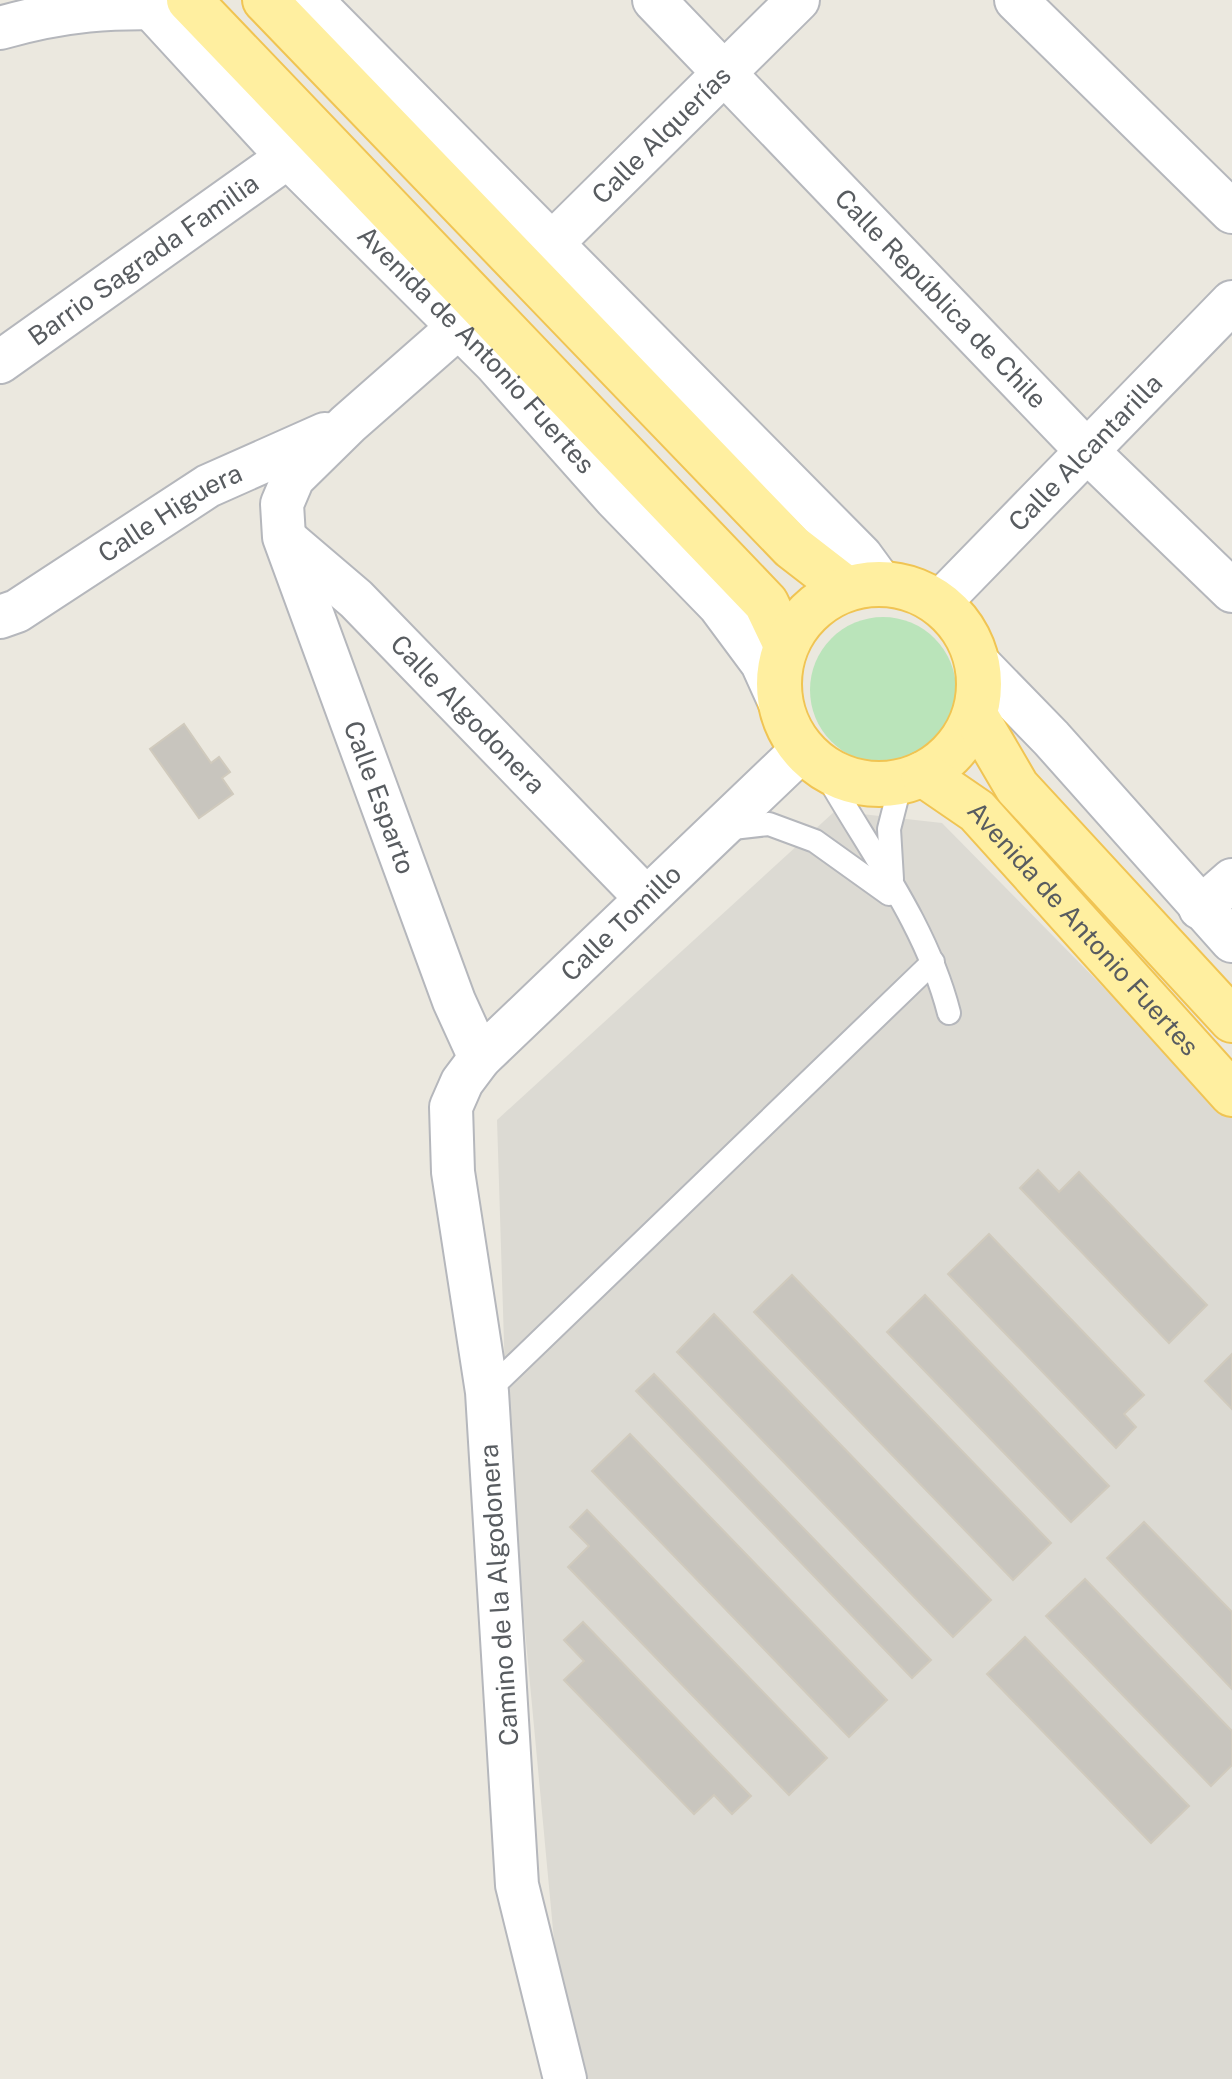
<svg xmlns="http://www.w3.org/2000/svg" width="1232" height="2079" viewBox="0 0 1232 2079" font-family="'Public Sans',sans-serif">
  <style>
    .industrial { fill: #dcdad3 }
    .green { fill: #bae4ba }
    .building { fill: #c8c5be; stroke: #d0cabd; stroke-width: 2 }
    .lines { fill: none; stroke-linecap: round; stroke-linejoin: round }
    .lane-casing { stroke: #b5b7bc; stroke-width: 26 }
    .street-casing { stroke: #b5b7bc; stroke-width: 46 }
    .primary-casing { stroke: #f0c453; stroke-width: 48 }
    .lane { stroke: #fff; stroke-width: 22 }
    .street { stroke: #fff; stroke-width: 42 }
    .primary { stroke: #ffefa0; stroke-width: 44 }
    .labels { text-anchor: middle; stroke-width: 7; stroke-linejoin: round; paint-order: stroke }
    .street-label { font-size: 26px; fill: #585c60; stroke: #fff }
  </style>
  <rect width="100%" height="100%" fill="#ebe8df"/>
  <!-- industrial -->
  <path class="industrial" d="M 835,811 L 942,823 L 1232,1118 L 1232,2079 L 567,2079 L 507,1438 L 497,1120 Z"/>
  <!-- green -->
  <circle class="green" cx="883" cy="690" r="73"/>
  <!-- building -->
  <g class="building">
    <path d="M 184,724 L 211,763 L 219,757 L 230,772 L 222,778 L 233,794 L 199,818 L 150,749 Z"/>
    <path d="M 1038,1170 L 1059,1192 L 1079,1172 L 1207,1305 L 1169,1343 L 1020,1188 Z"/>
    <path d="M 989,1234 L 1144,1395 L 1124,1414 L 1136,1427 L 1116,1448 L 948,1274 Z"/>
    <path d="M 792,1275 L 1051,1543 L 1013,1580 L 754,1312 Z"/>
    <path d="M 925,1295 L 1109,1486 L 1071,1522 L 887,1332 Z"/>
    <path d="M 714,1314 L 991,1600 L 953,1637 L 677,1352 Z"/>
    <path d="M 1232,1354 L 1232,1409 L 1205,1381 Z"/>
    <path d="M 654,1374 L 931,1660 L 912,1678 L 636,1391 Z"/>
    <path d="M 630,1434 L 887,1700 L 849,1737 L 592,1471 Z"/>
    <path d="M 587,1510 L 827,1758 L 789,1795 L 568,1567 L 589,1546 L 570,1527 Z"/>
    <path d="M 1144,1522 L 1232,1612 L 1232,1689 L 1107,1558 Z"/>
    <path d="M 1085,1579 L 1232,1731 L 1232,1765 L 1211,1786 L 1046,1616 Z"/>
    <path d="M 583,1622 L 751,1796 L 732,1814 L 714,1795 L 694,1814 L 564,1680 L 584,1661 L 564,1640 Z"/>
    <path d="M 1025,1637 L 1189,1806 L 1151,1843 L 987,1674 Z"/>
  </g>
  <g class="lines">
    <!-- lane casing -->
    <g class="lane-casing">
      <g id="lane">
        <path d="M 823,769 C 868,849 926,923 949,1013"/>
        <path d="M 724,829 L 769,824 L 815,841 L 889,894"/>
        <path d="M 892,879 L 889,829 L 901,782"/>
        <path d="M 487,1392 L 933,962"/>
      </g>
    </g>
    <!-- street casing -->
    <g class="street-casing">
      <g id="street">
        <path d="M 311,0 L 861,556 L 880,582"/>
        <path id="s1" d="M 654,0 L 1085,449 L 1232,591"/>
        <path d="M 1016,0 L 1232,212"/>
        <path id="s2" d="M 151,8 L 288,157 L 495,363 L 615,498 L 719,605 L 762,663 L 781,705"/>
        <path d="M 0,28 C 63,10 113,6 178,9"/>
        <path id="s3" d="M 532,263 L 798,0"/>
        <path id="s4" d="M 479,309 L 348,424 L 293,478 L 282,504 L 284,537 L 454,1001 L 480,1058"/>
        <path id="s5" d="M 0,362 L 288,157"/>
        <path id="s6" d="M 288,541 L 356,599 L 646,898"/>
        <path id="s7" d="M 939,603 L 1232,302"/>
        <path id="s8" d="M 0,617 L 17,611 L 208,486 L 325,434"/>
        <path d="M 977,662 L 1051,738 L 1232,941"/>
        <path d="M 1200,908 L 1232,880"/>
        <path id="s9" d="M 565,2079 L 517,1885 L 487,1392 L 453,1172 L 451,1107 L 462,1082 L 480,1058 L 803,749"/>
      </g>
    </g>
    <!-- primary casing -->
    <g class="primary-casing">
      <g id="primary">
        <path d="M 189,0 L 766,603 L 786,645"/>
        <path d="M 265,0 L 792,547 L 845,588"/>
        <circle cx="879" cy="684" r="100"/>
        <path d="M 975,715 L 1017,787 L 1232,1020"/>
        <path id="s10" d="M 923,774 L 977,811 L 1232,1094"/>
      </g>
    </g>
    <!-- lane -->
    <use href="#lane" class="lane"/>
    <!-- street -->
    <use href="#street" class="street"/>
    <!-- primary -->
    <use href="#primary" class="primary"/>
  </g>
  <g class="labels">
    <!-- street labels -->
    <g class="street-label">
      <text dy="9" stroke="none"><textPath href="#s3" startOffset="182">Calle Alquerías</textPath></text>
      <text dy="9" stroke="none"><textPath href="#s5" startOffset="176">Barrio Sagrada Familia</textPath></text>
      <text dy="9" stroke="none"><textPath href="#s1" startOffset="414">Calle República de Chile</textPath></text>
      <text dy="9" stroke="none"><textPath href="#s2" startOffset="472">Avenida de Antonio Fuertes</textPath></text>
      <text dy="9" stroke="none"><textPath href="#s7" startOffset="210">Calle Alcantarilla</textPath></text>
      <text dy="9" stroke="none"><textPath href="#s8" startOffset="200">Calle Higuera</textPath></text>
      <text dy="9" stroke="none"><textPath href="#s6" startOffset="250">Calle Algodonera</textPath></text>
      <text dy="9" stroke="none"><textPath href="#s4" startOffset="590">Calle Esparto</textPath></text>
      <text dy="9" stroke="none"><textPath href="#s9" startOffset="1234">Calle Tomillo</textPath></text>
      <text dy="9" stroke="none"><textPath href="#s10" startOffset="224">Avenida de Antonio Fuertes</textPath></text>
      <text transform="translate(499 1595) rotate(-94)" y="9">Camino de la Algodonera</text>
    </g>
  </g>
</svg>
